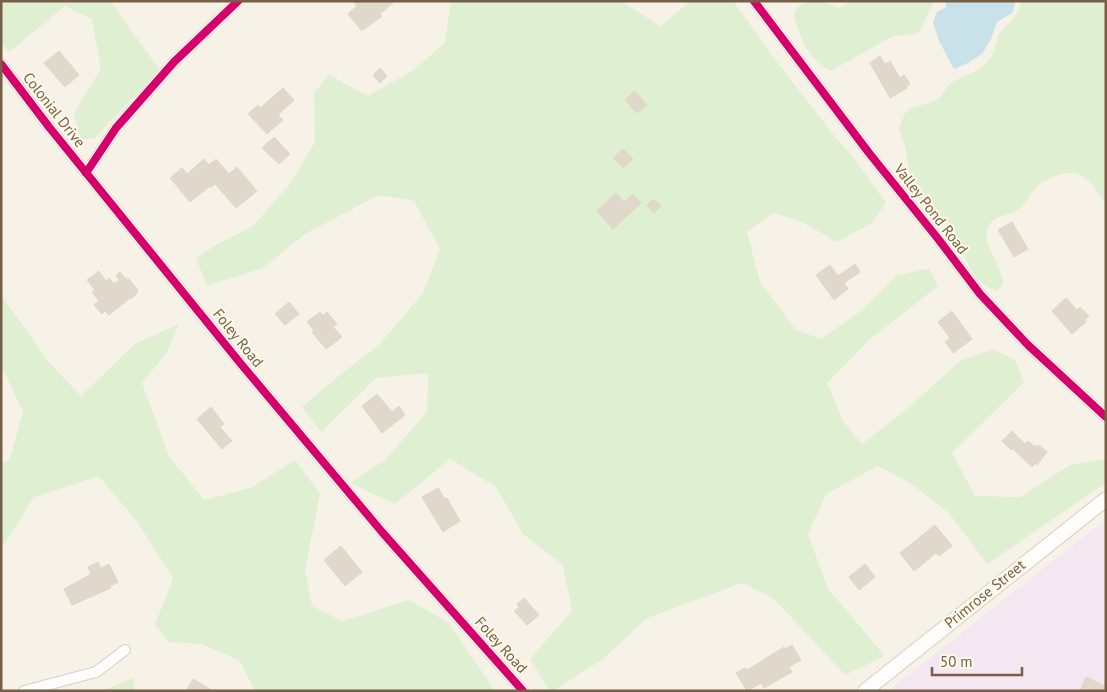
<svg xmlns="http://www.w3.org/2000/svg" width="1107" height="692" viewBox="0 0 1107 692" font-family="'PT Sans',sans-serif">
  <style>
    .education { fill: #f5e7f1 }
    .green { fill: #dfefd1 }
    .water { fill: #c9e1e8 }
    .building { fill: #e1d8cc; stroke: #e0d6c9 }
    .lines { fill: none; stroke-linecap: round; stroke-linejoin: round }
    .minor-casing { stroke: #d6cfc5; stroke-width: 12 }
    .secondary-casing { stroke: #d5cec3; stroke-width: 16 }
    .minor { stroke: #fefdfb; stroke-width: 10 }
    .secondary { stroke: #fefdfb; stroke-width: 14 }
    .cycleway-casing { stroke: #fff9e9; stroke-width: 11 }
    .cycleway { stroke: #d6006c; stroke-width: 8 }
    .labels { text-anchor: middle; stroke-width: 4; stroke-linejoin: round; paint-order: stroke }
    .street-label { font-size: 15px; fill: #765e47; stroke: #fff9e9 }
  </style>
  <rect width="100%" height="100%" fill="#f7f2e7"/>
  <!-- education -->
  <path class="education" d="M 1106,520 L 1106,691 L 888,691 L 1059,556 Z"/>
  <!-- green -->
  <g class="green">
    <path d="M 1,1 L 110,1 L 159,69 L 95,138 L 80,140 L 74,113 L 101,69 L 92,19 L 65,6 L 9,52 L 1,43 Z"/>
    <path d="M 451,1 L 621,1 L 660,26 L 691,1 L 733,1 L 777,62 L 836,138 L 853,157 L 886,203 L 872,223 L 837,242 L 804,223 L 774,213 L 747,232 L 760,282 L 796,330 L 821,339 L 861,311 L 897,275 L 929,269 L 938,286 L 869,340 L 827,383 L 843,421 L 862,444 L 907,409 L 960,361 L 993,349 L 1015,360 L 1024,382 L 952,453 L 975,496 L 1020,497 L 1070,465 L 1106,459 L 1106,483 L 987,564 L 949,513 L 910,483 L 878,466 L 826,494 L 808,534 L 828,589 L 885,656 L 845,675 L 773,598 L 742,583 L 647,618 L 603,659 L 553,691 L 550,691 L 530,659 L 572,611 L 563,565 L 523,534 L 496,487 L 450,459 L 395,504 L 350,483 L 385,460 L 427,412 L 428,373 L 376,378 L 321,432 L 302,407 L 340,375 L 380,344 L 423,293 L 440,249 L 414,201 L 379,195 L 305,234 L 263,268 L 207,286 L 196,258 L 216,245 L 253,226 L 290,184 L 315,142 L 314,93 L 329,75 L 368,96 L 412,71 L 445,43 Z"/>
    <path d="M 808,1 L 823,1 L 838,8 L 852,1 L 934,1 L 918,34 L 893,36 L 831,71 C 809,60 798,36 794,14 L 798,7 Z"/>
    <path d="M 1022,1 L 1106,1 L 1106,203 C 1090,183 1083,165 1055,176 C 1049,179 1043,181 1038,185 C 1031,192 1027,202 1019,209 C 1008,218 990,213 987,232 C 985,251 1003,265 1003,285 L 997,291 L 989,288 L 976,278 L 964,257 L 952,225 L 931,212 L 920,200 L 912,187 L 905,146 L 899,129 L 905,113 L 911,108 L 935,101 L 941,96 L 950,83 L 980,69 L 991,58 L 999,34 L 1016,15 Z"/>
    <path d="M 1,295 L 48,361 L 81,396 L 136,343 L 179,324 L 167,352 L 142,383 L 169,456 L 204,500 L 251,488 L 295,460 L 320,494 L 305,569 L 312,606 L 342,621 L 409,600 L 449,623 L 495,691 L 255,691 L 240,661 L 202,644 L 168,642 L 155,625 L 173,578 L 138,523 L 99,476 L 34,497 L 1,549 L 1,465 L 10,458 L 23,412 L 1,365 Z"/>
    <path d="M 133,678 L 135,691 L 104,691 L 104,690 Z"/>
  </g>
  <!-- water -->
  <path class="water" d="M 946,1 L 1016,1 L 1012,13 L 997,22 L 991,39 L 982,54 L 968,63 L 954,69 L 939,41 L 933,22 L 937,12 L 946,7 Z"/>
  <!-- building -->
  <g class="building">
    <path d="M 353,1 L 395,1 L 380,14 L 382,16 L 362,31 L 348,14 L 357,6 Z"/>
    <path d="M 59,51 L 79,75 L 65,87 L 44,63 Z"/>
    <path d="M 880,56 L 885,64 L 890,61 L 900,78 L 904,75 L 910,84 L 906,86 L 907,88 L 890,98 L 870,63 Z"/>
    <path d="M 380,68 L 387,76 L 380,83 L 373,75 Z"/>
    <path d="M 283,88 L 294,100 L 278,115 L 283,120 L 267,134 L 248,114 L 258,105 L 260,108 Z"/>
    <path d="M 635,91 L 647,105 L 637,113 L 625,100 Z"/>
    <path d="M 274,137 L 290,154 L 279,164 L 262,148 Z"/>
    <path d="M 623,149 L 633,159 L 623,168 L 613,158 Z"/>
    <path d="M 204,159 L 209,165 L 216,159 L 229,174 L 237,167 L 257,191 L 236,208 L 215,184 L 211,188 L 210,186 L 190,202 L 170,178 L 182,168 L 187,174 Z"/>
    <path d="M 616,193 L 624,202 L 633,194 L 641,203 L 613,229 L 597,211 Z"/>
    <path d="M 653,199 L 661,206 L 654,213 L 647,205 Z"/>
    <path d="M 1012,222 L 1028,249 L 1014,257 L 998,230 Z"/>
    <path d="M 855,264 L 860,272 L 844,283 L 848,289 L 834,300 L 816,275 L 830,265 L 838,276 Z"/>
    <path d="M 99,271 L 106,281 L 109,278 L 114,284 L 118,281 L 121,283 L 116,275 L 120,272 L 126,279 L 128,278 L 138,290 L 137,291 L 138,292 L 131,299 L 130,298 L 109,315 L 105,311 L 102,314 L 94,305 L 99,301 L 92,292 L 95,290 L 87,280 Z"/>
    <path d="M 1066,298 L 1077,310 L 1080,307 L 1089,316 L 1085,320 L 1086,322 L 1072,334 L 1052,311 Z"/>
    <path d="M 289,302 L 299,314 L 285,325 L 275,314 Z"/>
    <path d="M 952,311 L 972,339 L 953,353 L 945,342 L 950,338 L 938,322 Z"/>
    <path d="M 320,312 L 323,315 L 327,312 L 337,324 L 333,327 L 342,337 L 326,349 L 312,332 L 314,331 L 307,322 Z"/>
    <path d="M 377,394 L 392,412 L 399,406 L 405,415 L 382,433 L 362,406 Z"/>
    <path d="M 211,407 L 224,424 L 220,427 L 232,441 L 222,449 L 197,419 Z"/>
    <path d="M 1012,431 L 1025,444 L 1028,441 L 1034,446 L 1035,445 L 1037,447 L 1039,445 L 1047,452 L 1037,465 L 1035,463 L 1032,467 L 1013,449 L 1011,450 L 1002,441 Z"/>
    <path d="M 438,488 L 445,499 L 447,498 L 460,521 L 443,532 L 422,497 Z"/>
    <path d="M 935,525 L 952,546 L 939,556 L 936,553 L 914,571 L 900,553 Z"/>
    <path d="M 341,546 L 362,572 L 345,586 L 324,560 Z"/>
    <path d="M 98,562 L 101,568 L 109,564 L 118,582 L 110,586 L 111,588 L 72,605 L 64,589 L 91,574 L 88,567 Z"/>
    <path d="M 865,564 L 875,577 L 859,590 L 849,577 Z"/>
    <path d="M 524,598 L 539,615 L 527,625 L 514,611 L 519,607 L 517,604 Z"/>
    <path d="M 792,645 L 801,660 L 789,667 L 792,672 L 764,688 L 761,683 L 747,691 L 736,673 L 745,668 L 747,670 L 784,647 L 785,649 Z"/>
    <path d="M 1086,677 L 1106,687 L 1106,691 L 1080,691 Z"/>
    <path d="M 193,679 L 213,691 L 186,691 Z"/>
  </g>
  <g class="lines">
    <!-- minor casing -->
    <g class="minor-casing">
      <g id="minor">
        <path d="M 754,1 L 869,153 L 939,240 L 980,294 L 1028,345 L 1106,417"/>
        <path d="M 1,64 L 49,127 L 241,364 L 382,532 L 523,691"/>
        <path d="M 86,173 L 116,128 L 174,62 L 238,1"/>
        <path d="M 24,691 L 96,672 L 125,650"/>
      </g>
    </g>
    <!-- secondary casing -->
    <g class="secondary-casing">
      <path id="secondary" d="M 865,691 L 1106,499"/>
    </g>
    <!-- minor -->
    <use href="#minor" class="minor"/>
    <!-- secondary -->
    <use href="#secondary" class="secondary"/>
    <!-- cycleway casing -->
    <g class="cycleway-casing">
      <g id="cycleway">
        <path d="M 754,1 L 869,153 L 939,240 L 980,294 L 1028,345 L 1106,417"/>
        <path d="M 1,64 L 49,127 L 241,364 L 382,532 L 523,691"/>
        <path d="M 86,173 L 116,128 L 174,62 L 238,1"/>
      </g>
    </g>
    <!-- cycleway -->
    <use href="#cycleway" class="cycleway"/>
  </g>
  <g class="labels">
    <!-- street labels -->
    <g class="street-label">
      <text transform="translate(54 110) rotate(52)" y="5">Colonial Drive</text>
      <text transform="translate(931 209) rotate(52)" y="5">Valley Pond Road</text>
      <text transform="translate(238 338) rotate(51)" y="5">Foley Road</text>
      <text transform="translate(985 594) rotate(-39)" y="5">Primrose Street</text>
      <text transform="translate(501 645) rotate(48)" y="5">Foley Road</text>
    </g>
  </g>
  <!-- border -->
  <rect width="1107" height="692" fill="none" stroke="#765e47" stroke-width="5"/>
  <!-- scale -->
  <path d="M932 667v8h90v-8" fill="none" stroke="#765e47" stroke-width="2.5"/>
  <text x="940" y="667" font-size="15" fill="#765e47" stroke="#fff9e9" stroke-width="4" paint-order="stroke">50 m</text>
</svg>
